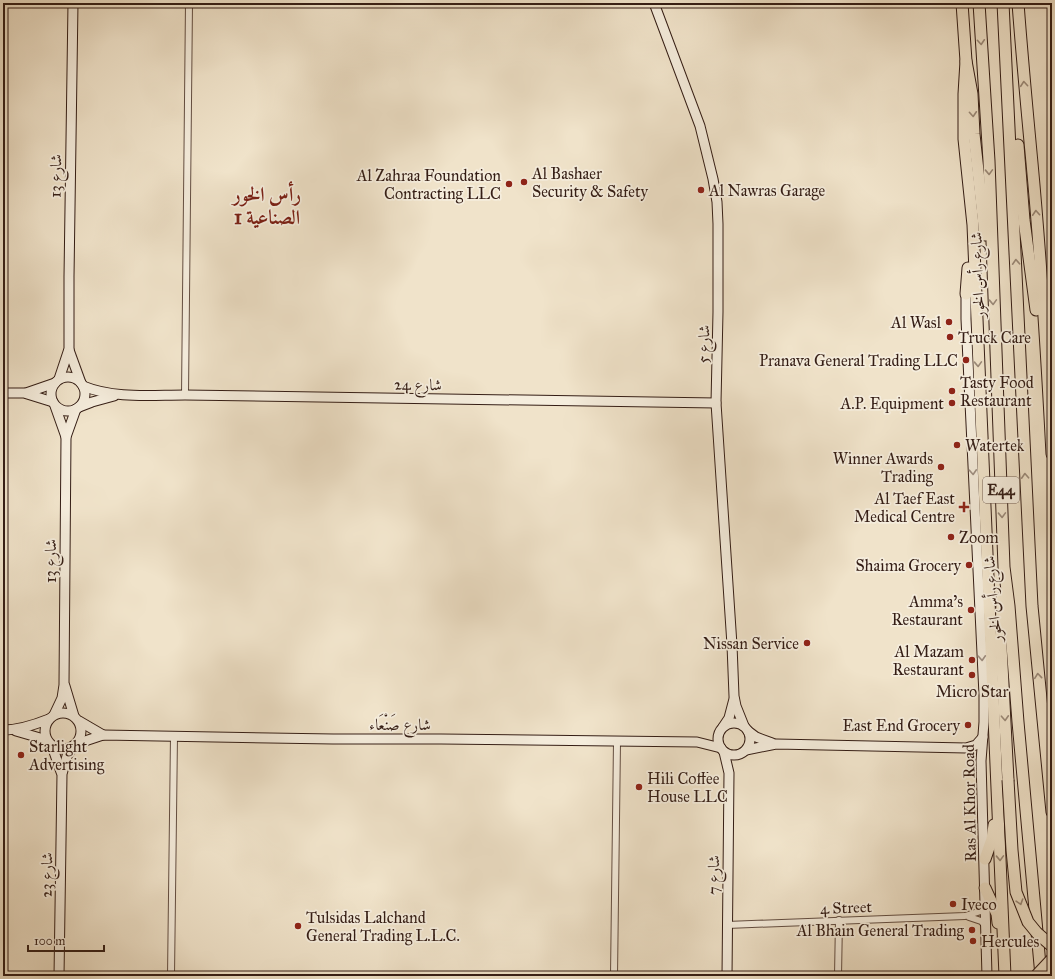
<svg xmlns="http://www.w3.org/2000/svg" width="1055" height="979" viewBox="0 0 1055 979" font-family="'IM FELL Great Primer',Amiri,serif">
  <style>
    .lines { fill: none; stroke-linecap: round; stroke-linejoin: round }
    .street-casing { stroke: #634e42; stroke-width: 8 }
    .secondary-casing { stroke: #341d15; stroke-width: 11 }
    .highway-casing { stroke: #341d15; stroke-width: 13 }
    .street { stroke: #f5eddd; stroke-width: 6 }
    .secondary { stroke: #f5eddd; stroke-width: 9 }
    .highway { stroke: #f0e3ca; stroke-width: 11 }
    .highway-bridge-casing { stroke: #341d15; stroke-width: 13; stroke-linecap: butt }
    .highway-bridge { stroke: #f0e3ca; stroke-width: 11 }
    .oneway { stroke: #9b8a79 }
    .oneway2 { stroke: #9e8f83 }
    .poi-dot { fill: #8f2418; stroke: #f5eddd; stroke-width: 1.5 }
    .labels { text-anchor: middle; stroke-width: 3.5; stroke-linejoin: round; paint-order: stroke }
    .shield { fill: #f5eddd; stroke: #6e5b51; stroke-width: 1 }
    .shield-label { font-size: 15px; font-weight: bold; fill: #341d15 }
    .poi-label { font-size: 16px; fill: #341d15; stroke: #f5eddd; text-anchor: end }
    .street-label { font-size: 16px; fill: #341d15; stroke: #f5eddd }
    .district-label { font-size: 20px; font-weight: bold; fill: #7a1f14; stroke: #f5eddd }
  </style>
  <rect width="100%" height="100%" fill="#f0e3ca"/>
  <filter id="stains"><feTurbulence type="fractalNoise" baseFrequency=".005" numOctaves="4"/><feColorMatrix values="0 0 0 0 .2 0 0 0 0 .09 0 0 0 0 .02 0 0 0 .5 -.17"/></filter>
  <radialGradient id="worn" r=".72"><stop offset=".6" stop-color="#630" stop-opacity="0"/><stop offset="1" stop-color="#630" stop-opacity=".3"/></radialGradient>
  <g class="lines">
    <!-- street casing -->
    <g class="street-casing">
      <g id="street">
        <path d="M 185,395 L 189,3"/>
        <path d="M 969,917 L 981,921 L 985,925"/>
        <path d="M 727,925 L 965,916 L 981,911 L 985,907"/>
        <path d="M 171,976 L 174,736"/>
        <path d="M 614,976 L 617,742"/>
        <path d="M 838,976 L 839,920"/>
      </g>
    </g>
    <!-- secondary casing -->
    <g class="secondary-casing">
      <g id="secondary">
        <path d="M 654,3 L 700,126 L 713,179 L 717,202 L 718,224 L 718,312 L 716,403 L 732,645 L 734,696 L 736,706 L 744,726"/>
        <path d="M 966,294 L 966,319 L 984,695 L 984,722 L 981,761 L 987,976"/>
        <path d="M 69,350 L 81,383"/>
        <circle cx="68" cy="394" r="17"/>
        <path d="M 59,379 L 69,349 L 69,277 L 73,3"/>
        <path d="M 83,386 C 115,399 150,395 185,395 L 716,403"/>
        <path d="M 3,393 L 24,393 L 53,402"/>
        <path d="M 26,393 L 55,383"/>
        <path d="M 55,406 L 66,437"/>
        <path d="M 79,407 L 92,402 L 114,396"/>
        <path d="M 65,686 L 74,716"/>
        <circle cx="63" cy="731" r="18"/>
        <path d="M 54,715 L 62,698 L 64,685 L 66,437 L 76,409"/>
        <path d="M 79,721 L 103,735"/>
        <circle cx="734" cy="739" r="16"/>
        <path d="M 723,727 L 729,718 L 734,699"/>
        <path d="M 3,730 C 19,730 34,725 49,719"/>
        <path d="M 16,731 L 47,740"/>
        <path d="M 748,731 L 756,737 L 772,743"/>
        <path d="M 76,744 L 103,735 L 333,739 L 441,739 L 697,742 L 721,748"/>
        <path d="M 52,746 L 61,772"/>
        <path d="M 746,750 L 776,744 L 966,748 L 976,745 L 983,737"/>
        <path d="M 724,752 L 729,773 L 727,976"/>
        <path d="M 59,976 L 62,774 L 67,756 L 72,748"/>
      </g>
    </g>
    <!-- highway casing -->
    <g class="highway-casing">
      <g id="highway">
        <path d="M 962,3 L 966,61 L 972,94 L 974,134 L 985,235"/>
        <path d="M 979,3 L 989,161 L 1004,567 L 1009,606 L 1018,722 L 1041,976"/>
        <path d="M 1003,3 L 1032,606 L 1052,812"/>
        <path d="M 1018,3 C 1022,57 1027,110 1032,163 C 1041,260 1047,357 1052,454"/>
        <path d="M 966,61 L 964,94 L 964,139 L 973,225 L 1005,976"/>
        <path d="M 1018,145 L 1024,220 L 1036,310"/>
        <path d="M 966,294 L 968,268"/>
        <path d="M 1002,598 L 1001,646 L 1008,780"/>
        <path d="M 985,859 L 992,839 L 994,825"/>
        <path d="M 985,888 L 997,914 L 998,923"/>
      </g>
    </g>
    <!-- street -->
    <use href="#street" class="street"/>
    <!-- secondary -->
    <use href="#secondary" class="secondary"/>
    <!-- highway -->
    <use href="#highway" class="highway"/>
    <!-- highway-bridge casing -->
    <g class="highway-bridge-casing">
      <g id="highway-bridge">
        <path d="M 1008,780 L 1012,850 L 1016,892 L 1028,922 L 1037,933 L 1052,946"/>
        <path d="M 1036,976 L 1052,959"/>
      </g>
    </g>
    <!-- highway-bridge -->
    <use href="#highway-bridge" class="highway-bridge"/>
  </g>
  <!-- one-way arrows -->
  <defs><path id="oneway-chevron" d="M-2-3.5L2.5 0L-2 3.5" fill="none" stroke-width="1.6" stroke-linecap="round" stroke-linejoin="round"/></defs>
  <g class="oneway">
    <use href="#oneway-chevron" transform="translate(981 42) rotate(86)"/>
    <use href="#oneway-chevron" transform="translate(1024 84) rotate(-95)"/>
    <use href="#oneway-chevron" transform="translate(973 114) rotate(86)"/>
    <use href="#oneway-chevron" transform="translate(989 172) rotate(88)"/>
    <use href="#oneway-chevron" transform="translate(1036 213) rotate(-94)"/>
    <use href="#oneway-chevron" transform="translate(1016 262) rotate(-93)"/>
    <use href="#oneway-chevron" transform="translate(993 302) rotate(88)"/>
    <use href="#oneway-chevron" transform="translate(978 364) rotate(88)"/>
    <use href="#oneway-chevron" transform="translate(1025 476) rotate(-93)"/>
    <use href="#oneway-chevron" transform="translate(1002 515) rotate(88)"/>
    <use href="#oneway-chevron" transform="translate(1038 676) rotate(-96)"/>
    <use href="#oneway-chevron" transform="translate(1005 718) rotate(87)"/>
    <use href="#oneway-chevron" transform="translate(1000 858) rotate(88)"/>
    <use href="#oneway-chevron" transform="translate(1020 902) rotate(72)"/>
  </g>
  <g class="oneway2">
    <use href="#oneway-chevron" transform="translate(973 472) rotate(87)"/>
    <use href="#oneway-chevron" transform="translate(982 658) rotate(87)"/>
  </g>
  <!-- markers -->
  <g class="poi-dot">
    <circle cx="524" cy="182" r="4"/>
    <circle cx="509" cy="184" r="4"/>
    <circle cx="701" cy="190" r="4"/>
    <circle cx="949" cy="322" r="4"/>
    <circle cx="950" cy="337" r="4"/>
    <circle cx="966" cy="360" r="4"/>
    <circle cx="952" cy="391" r="4"/>
    <circle cx="952" cy="403" r="4"/>
    <circle cx="957" cy="445" r="4"/>
    <circle cx="941" cy="467" r="4"/>
    <path d="M962 501h4v4h4v4h-4v4h-4v-4h-4v-4h4z"/>
    <circle cx="951" cy="537" r="4"/>
    <circle cx="969" cy="565" r="4"/>
    <circle cx="971" cy="610" r="4"/>
    <circle cx="807" cy="643" r="4"/>
    <circle cx="972" cy="660" r="4"/>
    <circle cx="972" cy="675" r="4"/>
    <circle cx="968" cy="725" r="4"/>
    <circle cx="21" cy="755" r="4"/>
    <circle cx="639" cy="787" r="4"/>
    <circle cx="953" cy="904" r="4"/>
    <circle cx="298" cy="926" r="4"/>
    <circle cx="972" cy="930" r="4"/>
    <circle cx="973" cy="941" r="4"/>
  </g>
  <g class="labels">
    <!-- shield labels -->
    <rect class="shield" x="983" y="477" width="36" height="26" rx="3"/>
    <g class="shield-label">
      <text x="1001" y="495">E44</text>
    </g>
    <!-- poi labels -->
    <g class="poi-label">
      <text x="532" y="179" text-anchor="start">Al Bashaer<tspan x="532" dy="18">Security &amp; Safety</tspan></text>
      <text x="501" y="181">Al Zahraa Foundation<tspan x="501" dy="18">Contracting LLC</tspan></text>
      <text x="709" y="196" text-anchor="start">Al Nawras Garage</text>
      <text x="941" y="328">Al Wasl</text>
      <text x="958" y="343" text-anchor="start">Truck Care</text>
      <text x="958" y="366">Pranava General Trading LLC</text>
      <text x="960" y="388" text-anchor="start">Tasty Food<tspan x="960" dy="18">Restaurant</tspan></text>
      <text x="944" y="409">A.P. Equipment</text>
      <text x="965" y="451" text-anchor="start">Watertek</text>
      <text x="933" y="464">Winner Awards<tspan x="933" dy="18">Trading</tspan></text>
      <text x="955" y="504">Al Taef East<tspan x="955" dy="18">Medical Centre</tspan></text>
      <text x="959" y="543" text-anchor="start">Zoom</text>
      <text x="961" y="571">Shaima Grocery</text>
      <text x="963" y="607">Amma's<tspan x="963" dy="18">Restaurant</tspan></text>
      <text x="799" y="649">Nissan Service</text>
      <text x="964" y="657">Al Mazam<tspan x="964" dy="18">Restaurant</tspan></text>
      <text x="972" y="697" text-anchor="middle">Micro Star</text>
      <text x="960" y="731">East End Grocery</text>
      <text x="29" y="752" text-anchor="start">Starlight<tspan x="29" dy="18">Advertising</tspan></text>
      <text x="647" y="784" text-anchor="start">Hili Coffee<tspan x="647" dy="18">House LLC</tspan></text>
      <text x="961" y="910" text-anchor="start">Iveco</text>
      <text x="306" y="923" text-anchor="start">Tulsidas Lalchand<tspan x="306" dy="18">General Trading L.L.C.</tspan></text>
      <text x="964" y="936">Al Bhain General Trading</text>
      <text x="981" y="947" text-anchor="start">Hercules</text>
    </g>
    <!-- street labels -->
    <g class="street-label">
      <text transform="translate(55 176) rotate(-89)" y="6">شارع 13</text>
      <text transform="translate(977 275) rotate(-92)" y="6">شارع رأس الخور</text>
      <text transform="translate(703 344) rotate(-88)" y="6">شارع 5</text>
      <text transform="translate(418 384) rotate(1)" y="6">شارع 24</text>
      <text transform="translate(50 561) rotate(-90)" y="6">شارع 13</text>
      <text transform="translate(992 599) rotate(-95)" y="6">شارع رأس الخور</text>
      <text x="400" y="730">شارع صَنْعَاء</text>
      <text transform="translate(969 803) rotate(-91)" y="6">Ras Al Khor Road</text>
      <text transform="translate(46 875) rotate(-89)" y="6">شارع 23</text>
      <text transform="translate(713 875) rotate(-89)" y="6">شارع 7</text>
      <text transform="translate(846 907) rotate(-2)" y="6">4 Street</text>
    </g>
    <!-- district labels -->
    <g class="district-label">
      <text x="267" y="201">رأس الخور<tspan x="267" dy="23">الصناعية 1</tspan></text>
    </g>
  </g>
  <!-- margin -->
  <rect width="1055" height="979" fill="none" stroke="#f0e3ca" stroke-width="16"/>
  <rect x="4" y="4" width="1047" height="971" fill="none" stroke="#341d15" stroke-width="2"/>
  <rect x="8" y="8" width="1039" height="963" fill="none" stroke="#341d15"/>
  <!-- scale -->
  <path d="M28 945v6h76v-6" fill="none" stroke="#341d15" stroke-width="2"/>
  <text x="34" y="945" font-size="12" fill="#341d15" stroke="#f5eddd" stroke-width="3" paint-order="stroke">100 m</text>
  <rect width="100%" height="100%" filter="url(#stains)"/>
  <rect width="100%" height="100%" fill="url(#worn)"/>
</svg>
